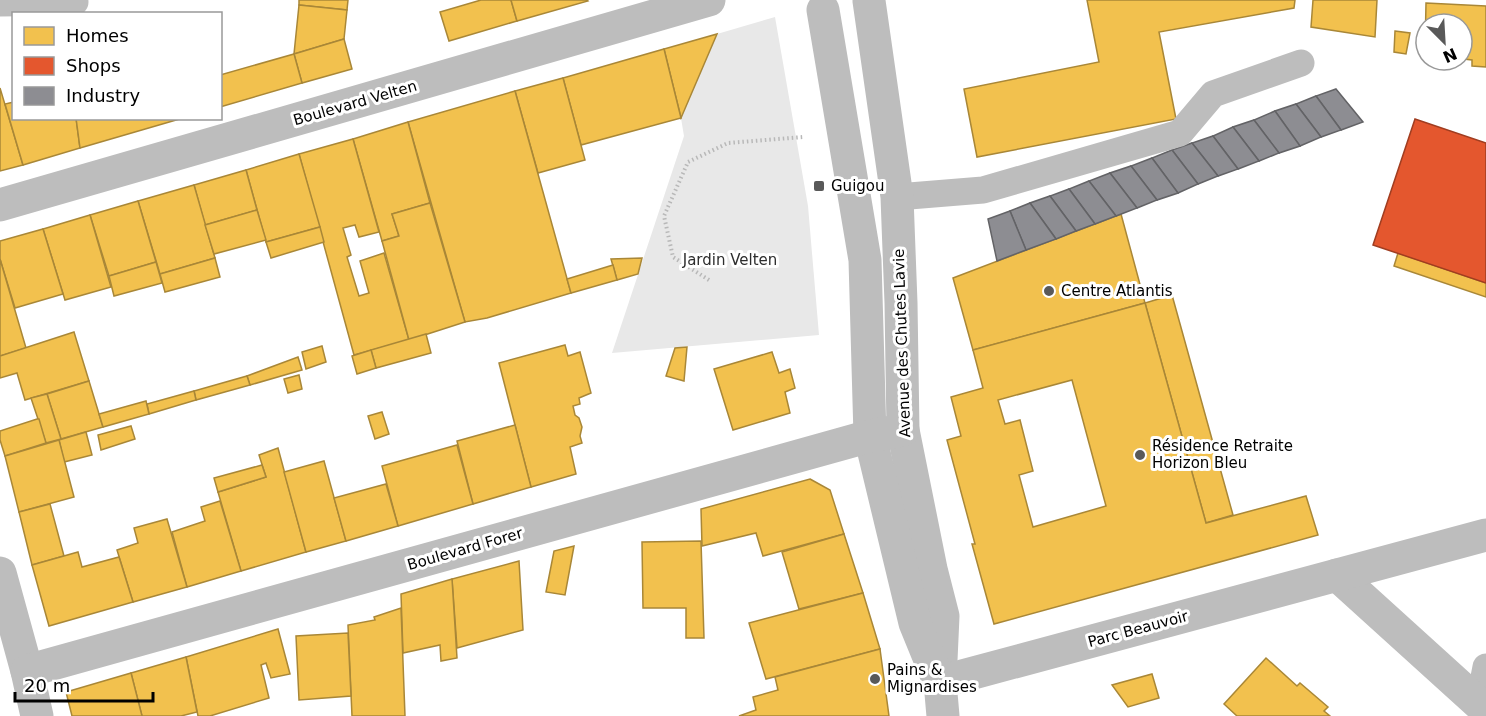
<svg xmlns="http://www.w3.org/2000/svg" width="1486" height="716" viewBox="0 0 1486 716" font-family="'DejaVu Sans',sans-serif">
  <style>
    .green { fill: #e8e8e8 }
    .homes { fill: #f2c14e; stroke: #a98737; stroke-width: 1.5; fill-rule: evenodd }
    .shops { fill: #e4572e; stroke: #a03d20; stroke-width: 1.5 }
    .industry { fill: #8d8d92; stroke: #636366; stroke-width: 1.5 }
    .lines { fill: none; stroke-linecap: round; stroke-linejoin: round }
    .path { stroke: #b8b8b8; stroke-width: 4; stroke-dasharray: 1.5 3; stroke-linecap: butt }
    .service { stroke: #bdbdbd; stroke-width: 27 }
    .minor { stroke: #bdbdbd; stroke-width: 33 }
    .poi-dot { fill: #595959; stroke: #fff; stroke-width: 2 }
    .labels { text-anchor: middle; stroke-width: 6; stroke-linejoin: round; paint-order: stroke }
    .street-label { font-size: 15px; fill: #000; stroke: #fff }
    .poi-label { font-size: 15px; fill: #000; stroke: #fff; text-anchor: start }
    .park-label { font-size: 15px; fill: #2d2d2d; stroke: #fff }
  </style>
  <rect width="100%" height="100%" fill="#fff"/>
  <!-- green -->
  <path class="green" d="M 775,17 L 808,206 L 819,335 L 612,353 L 684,136 L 681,118 L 717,34 Z"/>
  <!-- homes -->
  <g class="homes">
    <path d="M 299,0 L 348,0 L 347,10 L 299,5 Z"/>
    <path d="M 481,0 L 511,0 L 517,21 L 449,41 L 440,12 Z"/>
    <path d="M 511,0 L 587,0 L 588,1 L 517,21 Z"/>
    <path d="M 1087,0 L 1295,0 L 1294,8 L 1159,32 L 1176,119 L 977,157 L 964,89 L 1099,62 Z"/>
    <path d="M 1313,0 L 1377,0 L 1375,37 L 1311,27 Z"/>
    <path d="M 1426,3 L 1486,6 L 1486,67 L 1472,66 L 1472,60 L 1464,59 L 1464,53 L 1462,53 L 1462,24 L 1426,24 L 1426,51 L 1425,51 Z"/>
    <path d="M 299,5 L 347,10 L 344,39 L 294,54 Z"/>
    <path d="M 1395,31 L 1410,33 L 1406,54 L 1394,52 Z"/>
    <path d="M 717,34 L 681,118 L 664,49 Z"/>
    <path d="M 344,39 L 352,69 L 302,83 L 294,54 Z"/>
    <path d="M 664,49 L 681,118 L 581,145 L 563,78 Z"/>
    <path d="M 294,54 L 302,83 L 220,107 L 220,75 Z"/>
    <path d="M 563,78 L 585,160 L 538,173 L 515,91 Z"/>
    <path d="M 0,88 L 23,165 L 0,171 Z"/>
    <path d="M 515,91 L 571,293 L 487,318 L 465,322 L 408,122 Z"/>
    <path d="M 14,102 L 14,118 L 76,118 L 80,148 L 23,165 L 5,104 Z"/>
    <path d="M 76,118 L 183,118 L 80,148 Z"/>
    <path d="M 408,122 L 430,203 L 392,214 L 399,236 L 382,241 L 353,139 Z"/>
    <path d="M 353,139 L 379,232 L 359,237 L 355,225 L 343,228 L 351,255 L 347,257 L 359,296 L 369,293 L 360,261 L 384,253 L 409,340 L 354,355 L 299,154 Z"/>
    <path d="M 299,154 L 320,227 L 266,242 L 246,170 Z"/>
    <path d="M 246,170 L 257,210 L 205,225 L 194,185 Z"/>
    <path d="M 194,185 L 215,258 L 160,274 L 138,201 Z"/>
    <path d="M 138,201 L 156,262 L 109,276 L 90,215 Z"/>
    <path d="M 430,203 L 465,322 L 409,340 L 382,241 L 399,236 L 392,214 Z"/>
    <path d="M 257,210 L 266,240 L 214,254 L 205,225 Z"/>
    <path d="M 1121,214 L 1145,303 L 973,350 L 953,278 Z"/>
    <path d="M 90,215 L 111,287 L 65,300 L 43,229 Z"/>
    <path d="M 320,227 L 324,242 L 271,258 L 266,242 Z"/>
    <path d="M 43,229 L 63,294 L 15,308 L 0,259 L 0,241 Z"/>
    <path d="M 1398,253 L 1486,283 L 1486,297 L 1394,266 Z"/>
    <path d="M 215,258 L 220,277 L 165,292 L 160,274 Z"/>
    <path d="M 642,258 L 638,274 L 617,280 L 611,259 Z"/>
    <path d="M 0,259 L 26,348 L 0,356 Z"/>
    <path d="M 156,262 L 162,283 L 114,296 L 109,276 Z"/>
    <path d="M 613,265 L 617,280 L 571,293 L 567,279 Z"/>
    <path d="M 1172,295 L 1233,515 L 1206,523 L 1145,303 Z"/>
    <path d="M 1145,303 L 1206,523 L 1306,496 L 1318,535 L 994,624 L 972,544 L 975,544 L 947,440 L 961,436 L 951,397 L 983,388 L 973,350 ZM 1072,380 L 1106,506 L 1033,527 L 1019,475 L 1033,471 L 1020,420 L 1005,424 L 998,400 Z"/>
    <path d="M 74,332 L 89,381 L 25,400 L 17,373 L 0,378 L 0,356 Z"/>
    <path d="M 426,334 L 431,353 L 376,368 L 371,350 Z"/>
    <path d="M 565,345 L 568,356 L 580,352 L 591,393 L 579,398 L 580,404 L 573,406 L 575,415 L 579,418 L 582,427 L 580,436 L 582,443 L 570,447 L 576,474 L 531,487 L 499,363 Z"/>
    <path d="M 322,346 L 326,362 L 306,369 L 302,352 Z"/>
    <path d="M 687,347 L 684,381 L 666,376 L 675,348 Z"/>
    <path d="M 371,350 L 376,368 L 357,374 L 352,356 Z"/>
    <path d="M 772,352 L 779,373 L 790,369 L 795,388 L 785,392 L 790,413 L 733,430 L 714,369 Z"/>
    <path d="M 298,357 L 302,370 L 250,385 L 247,376 Z"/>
    <path d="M 299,375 L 302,389 L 288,393 L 284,379 Z"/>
    <path d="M 247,376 L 250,385 L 196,400 L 194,391 Z"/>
    <path d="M 89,381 L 103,427 L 61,439 L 47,394 Z"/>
    <path d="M 194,391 L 196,400 L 149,414 L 147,404 Z"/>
    <path d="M 47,394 L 61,439 L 46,443 L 31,398 Z"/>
    <path d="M 146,401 L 149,414 L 103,427 L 99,414 Z"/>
    <path d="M 382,412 L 389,434 L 375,439 L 368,416 Z"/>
    <path d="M 37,419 L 39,419 L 46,443 L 5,456 L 0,440 L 0,431 Z"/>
    <path d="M 515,425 L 531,487 L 473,504 L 457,441 Z"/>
    <path d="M 131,426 L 135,439 L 101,450 L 98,435 Z"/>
    <path d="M 86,432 L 92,455 L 64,462 L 59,440 Z"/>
    <path d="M 59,440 L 74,497 L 19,512 L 5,456 Z"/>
    <path d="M 457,445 L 473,504 L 398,526 L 382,466 Z"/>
    <path d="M 278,448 L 306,552 L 241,571 L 218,492 L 266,477 L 259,455 Z"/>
    <path d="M 324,461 L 346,541 L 306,552 L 284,472 Z"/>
    <path d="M 262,465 L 266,477 L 218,492 L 214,478 Z"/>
    <path d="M 810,479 L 830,490 L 844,534 L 763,556 L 756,533 L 702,546 L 701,509 Z"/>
    <path d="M 386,484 L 398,526 L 346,541 L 334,498 Z"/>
    <path d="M 220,501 L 241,571 L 187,587 L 172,532 L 205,521 L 201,507 Z"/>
    <path d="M 50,504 L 64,556 L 32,565 L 19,512 Z"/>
    <path d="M 167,519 L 187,587 L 133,602 L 117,550 L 138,543 L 134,528 Z"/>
    <path d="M 844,534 L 863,593 L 799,609 L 782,552 Z"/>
    <path d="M 701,541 L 704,638 L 686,638 L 686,608 L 643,608 L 642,542 Z"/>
    <path d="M 574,546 L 565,595 L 546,592 L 554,551 Z"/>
    <path d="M 78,552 L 82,567 L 119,557 L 133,602 L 49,626 L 32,565 Z"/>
    <path d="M 519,561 L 523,630 L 457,648 L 452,579 Z"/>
    <path d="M 452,579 L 457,658 L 441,661 L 440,645 L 403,653 L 401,594 Z"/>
    <path d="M 863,593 L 880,649 L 766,679 L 749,623 Z"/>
    <path d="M 401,608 L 405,716 L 352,716 L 348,625 L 375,620 L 374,617 Z"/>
    <path d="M 278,629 L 290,674 L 271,678 L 266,663 L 261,665 L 269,698 L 210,716 L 198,716 L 186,657 Z"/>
    <path d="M 348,633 L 351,696 L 299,700 L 296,636 Z"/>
    <path d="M 880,649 L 889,716 L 739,716 L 756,710 L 753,697 L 778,690 L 775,677 Z"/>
    <path d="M 186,657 L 197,712 L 181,716 L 142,716 L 131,673 Z"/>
    <path d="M 1266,658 L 1297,686 L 1300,683 L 1328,707 L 1324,711 L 1330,716 L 1237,716 L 1224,704 Z"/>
    <path d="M 131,673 L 142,716 L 72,716 L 66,692 Z"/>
    <path d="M 1152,674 L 1159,698 L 1128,707 L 1112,685 Z"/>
  </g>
  <!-- shops -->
  <path class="shops" d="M 1415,119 L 1486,143 L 1486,283 L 1373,245 Z"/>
  <!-- industry -->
  <g class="industry">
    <path d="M 1336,89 L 1363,122 L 1341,130 L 1316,96 Z"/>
    <path d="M 1316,96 L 1341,130 L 1321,137 L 1296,104 Z"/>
    <path d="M 1296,104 L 1321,137 L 1300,146 L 1275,111 Z"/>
    <path d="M 1275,111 L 1300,146 L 1279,153 L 1254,120 Z"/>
    <path d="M 1254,120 L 1279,153 L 1259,161 L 1233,127 Z"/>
    <path d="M 1233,127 L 1259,161 L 1238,169 L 1213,136 Z"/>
    <path d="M 1213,136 L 1238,169 L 1218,176 L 1192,143 Z"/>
    <path d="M 1192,143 L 1218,176 L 1198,184 L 1172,150 Z"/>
    <path d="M 1172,150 L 1198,184 L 1178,193 L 1152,158 Z"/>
    <path d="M 1152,158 L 1178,193 L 1157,200 L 1131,166 Z"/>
    <path d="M 1131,166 L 1157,200 L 1137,208 L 1110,173 Z"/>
    <path d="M 1110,173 L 1137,208 L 1116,216 L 1089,181 Z"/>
    <path d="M 1089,181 L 1116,216 L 1095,224 L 1069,189 Z"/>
    <path d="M 1069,189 L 1095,224 L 1076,231 L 1050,196 Z"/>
    <path d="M 1050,196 L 1076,231 L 1056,239 L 1030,203 Z"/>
    <path d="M 1030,203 L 1056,239 L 1026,250 L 1010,211 Z"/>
    <path d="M 1010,211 L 1026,250 L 997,261 L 988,219 Z"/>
  </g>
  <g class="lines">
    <!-- path -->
    <path class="path" d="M 709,280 L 673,257 L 664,216 L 688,162 L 728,143 L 803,137"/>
    <!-- service -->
    <g class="service">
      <path d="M 0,3 L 75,2"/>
      <path d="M 897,197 L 983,190 L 1180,133 L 1213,94 L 1301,63"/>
      <path d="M 1479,703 L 1486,667"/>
    </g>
    <!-- minor -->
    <g class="minor">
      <path d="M 869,1 L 897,197 L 901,303 L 903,430 L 931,569 L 943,616 L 940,682 L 943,716"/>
      <path d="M 823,10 L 865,260 L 870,436 L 915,623 L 935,672"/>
      <path d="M 0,205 L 709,0"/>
      <path d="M 0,573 L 27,671 L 37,716"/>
      <path d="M 1337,575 L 1486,710"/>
      <path d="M 27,671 L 870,436 L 903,430"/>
      <path d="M 940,682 L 1486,535"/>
    </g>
  </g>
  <!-- markers -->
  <g class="poi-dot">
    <rect x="813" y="180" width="12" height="12" rx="3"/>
    <circle cx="1049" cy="291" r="6"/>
    <circle cx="1140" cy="455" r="6"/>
    <circle cx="875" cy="679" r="6"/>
  </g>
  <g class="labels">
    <!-- street labels -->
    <g class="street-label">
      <text transform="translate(355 103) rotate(-16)" y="5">Boulevard Velten</text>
      <text transform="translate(902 343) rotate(-92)" y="5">Avenue des Chutes Lavie</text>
      <text transform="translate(465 549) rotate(-16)" y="5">Boulevard Forer</text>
      <text transform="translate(1138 629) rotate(-15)" y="5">Parc Beauvoir</text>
    </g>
    <!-- poi labels -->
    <g class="poi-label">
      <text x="831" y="191">Guigou</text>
      <text x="1061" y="296">Centre Atlantis</text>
      <text x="1152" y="451">Résidence Retraite<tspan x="1152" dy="17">Horizon Bleu</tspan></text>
      <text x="887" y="675">Pains &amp;<tspan x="887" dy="17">Mignardises</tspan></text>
    </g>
    <!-- park labels -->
    <g class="park-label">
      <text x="730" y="265">Jardin Velten</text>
    </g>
  </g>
  <!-- legend -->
  <rect x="12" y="12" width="210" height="108" fill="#ffffff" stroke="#999999" stroke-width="1.5"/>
  <rect x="24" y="27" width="30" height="18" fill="#f2c14e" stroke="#999999" stroke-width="1.5"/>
  <text x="66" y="42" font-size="18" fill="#000000">Homes</text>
  <rect x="24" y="57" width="30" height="18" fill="#e4572e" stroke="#999999" stroke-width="1.5"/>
  <text x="66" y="72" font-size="18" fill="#000000">Shops</text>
  <rect x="24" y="87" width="30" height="18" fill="#8d8d92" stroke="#999999" stroke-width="1.5"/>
  <text x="66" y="102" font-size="18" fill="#000000">Industry</text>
  <!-- north arrow -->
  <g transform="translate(1444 42) rotate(156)"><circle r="28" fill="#ffffff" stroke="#999999" stroke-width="1.5"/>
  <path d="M0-4.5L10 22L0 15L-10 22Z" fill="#595959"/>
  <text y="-9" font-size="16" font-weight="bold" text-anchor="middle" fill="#000000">N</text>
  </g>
  <!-- scale -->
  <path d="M15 692v9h138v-9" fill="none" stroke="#000000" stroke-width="3"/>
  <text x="24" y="692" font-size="18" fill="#000000" stroke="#ffffff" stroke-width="4.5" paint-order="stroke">20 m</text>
</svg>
